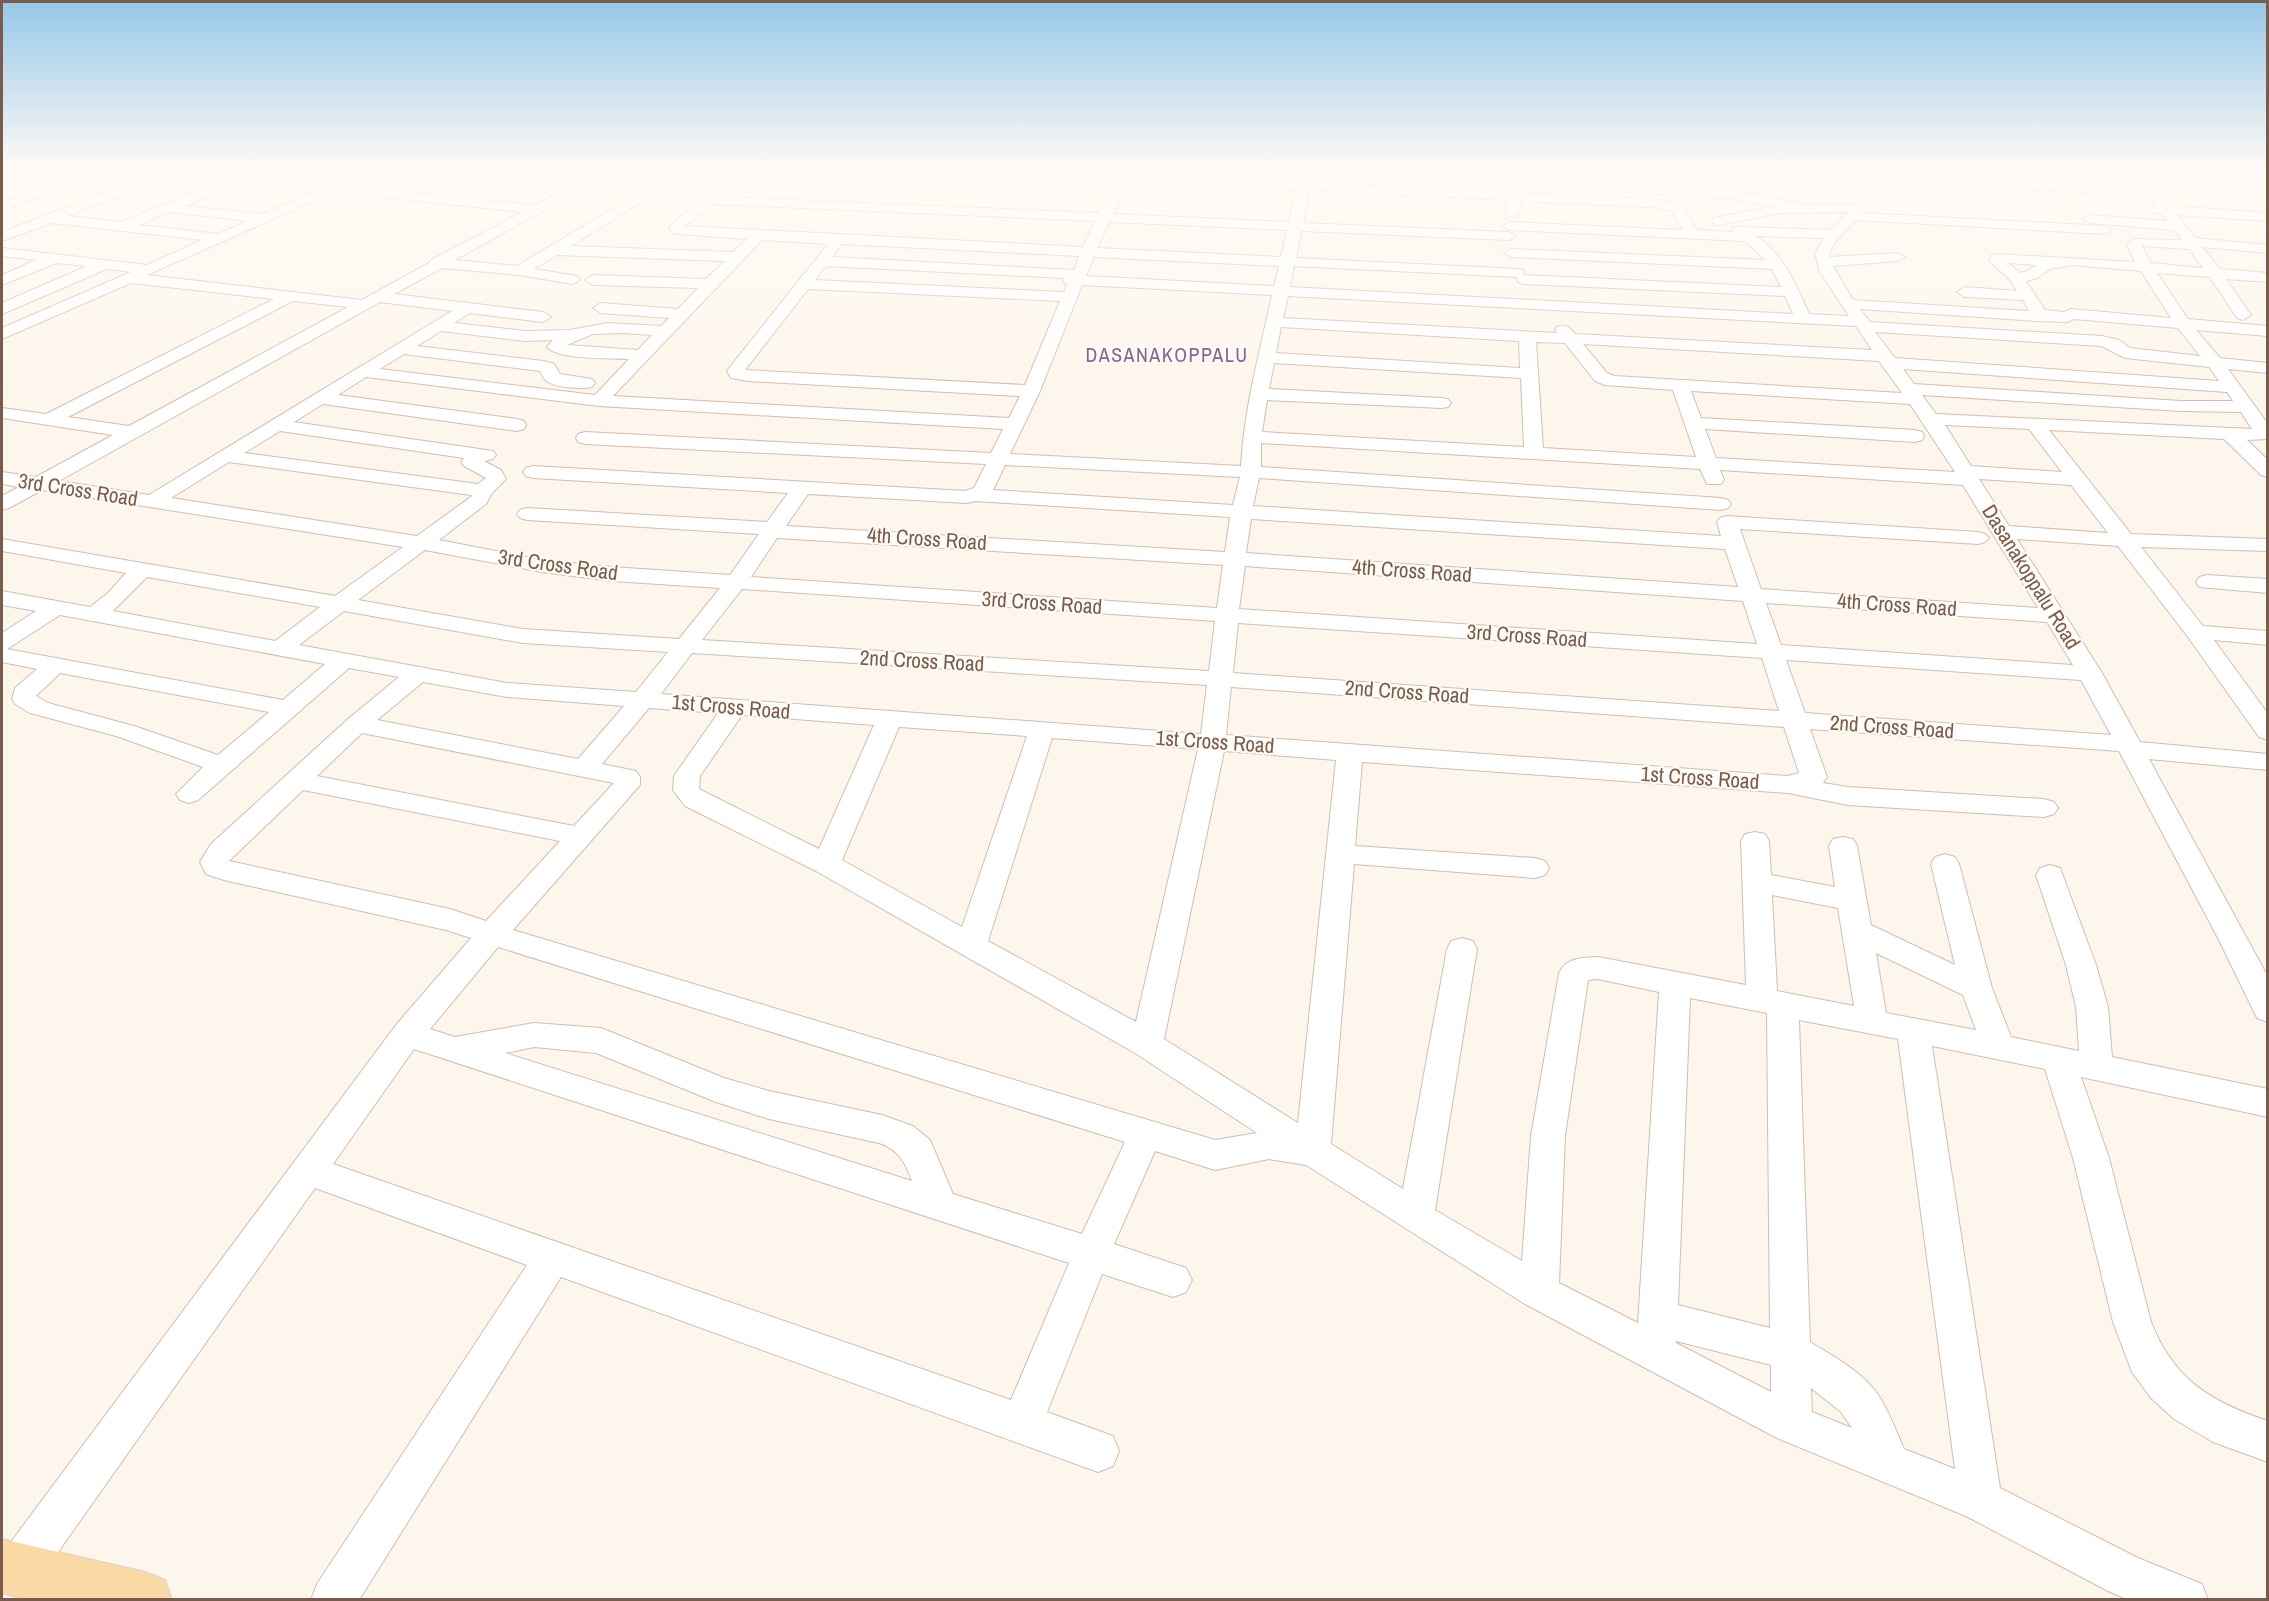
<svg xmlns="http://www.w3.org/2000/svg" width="2269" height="1601" viewBox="0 0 2269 1601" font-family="'Archivo Narrow',sans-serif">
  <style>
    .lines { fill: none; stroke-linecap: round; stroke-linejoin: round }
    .minor-casing { stroke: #d1beb0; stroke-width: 2 }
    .major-casing { stroke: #dad1cd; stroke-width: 2 }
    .minor { fill: #fff; fill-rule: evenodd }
    .major { fill: #fbd9a5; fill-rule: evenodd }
    .labels { text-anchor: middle; stroke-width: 4.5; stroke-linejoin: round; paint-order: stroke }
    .far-quarter-label { font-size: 20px; letter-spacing: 1.5px; fill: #846695; stroke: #fffaf3 }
    .street-label { font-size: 21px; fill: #7a5c4d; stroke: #fffaf3 }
  </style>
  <rect width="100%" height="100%" fill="#fdf6ec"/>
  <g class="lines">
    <!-- minor casing -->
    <g class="minor-casing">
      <g id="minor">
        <path d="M 2,170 L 16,170 L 2,177 Z"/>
        <path d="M 25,170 L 75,170 L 147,176 L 157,170 L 171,170 L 156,182 L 67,216 L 120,222 L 234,176 L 240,170 L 253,170 L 248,176 L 328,184 L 336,170 L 348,170 L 341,185 L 467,198 L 524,170 L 539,170 L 537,173 L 484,200 L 536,205 L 600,170 L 615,170 L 455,260 L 517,266 L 672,173 L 667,170 L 688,170 L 689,172 L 571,246 L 733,252 L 747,239 L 677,234 L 672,233 L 669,227 L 735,170 L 748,170 L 721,197 L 1099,213 L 1114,183 L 876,174 L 870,170 L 970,170 L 1117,175 L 1120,170 L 1132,170 L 1130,176 L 1298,182 L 1301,170 L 1313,170 L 1311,182 L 1509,192 L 1508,170 L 1520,170 L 1523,193 L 1652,199 L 1682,205 L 1697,230 L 1732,232 L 1733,228 L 1738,227 L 1831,230 L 1848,212 L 1779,213 L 1719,225 L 1714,224 L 1712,221 L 1714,218 L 1776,206 L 1725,198 L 1649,194 L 1642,190 L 1649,186 L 1725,190 L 1762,195 L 1804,205 L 1856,204 L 1876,178 L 1872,170 L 1884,170 L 1887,174 L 2142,188 L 2133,175 L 2134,172 L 2224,170 L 2222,173 L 2202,177 L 2148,179 L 2170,206 L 2268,213 L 2268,221 L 2177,215 L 2195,238 L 2268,245 L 2268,253 L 2202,247 L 2220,269 L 2268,273 L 2268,282 L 2226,279 L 2251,315 L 2243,320 L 2237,318 L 2210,277 L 2157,273 L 2188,319 L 2268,326 L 2268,336 L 2196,330 L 2220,358 L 2268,363 L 2268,373 L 2228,369 L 2268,424 L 2268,439 L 2247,440 L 2268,460 L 2268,477 L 2261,475 L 2224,439 L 2049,430 L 2131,534 L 2268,539 L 2268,551 L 2141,547 L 2203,626 L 2268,631 L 2268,645 L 2214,640 L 2268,714 L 2268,740 L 2259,737 L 2188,637 L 2118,546 L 2017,539 L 2102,673 L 2140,742 L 2268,754 L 2268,770 L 2149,759 L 2268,977 L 2268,1022 L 2257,1018 L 2219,940 L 2119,751 L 1810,729 L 1827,777 L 1823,783 L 1848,787 L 2044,799 L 2054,802 L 2058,808 L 2054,814 L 2044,817 L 1848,805 L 1788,793 L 1362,762 L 1355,846 L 1535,858 L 1545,861 L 1549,868 L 1545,875 L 1535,878 L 1354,864 L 1331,1144 L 1403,1189 L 1447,949 L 1451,941 L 1462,938 L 1473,941 L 1477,949 L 1435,1210 L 1522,1261 L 1531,1136 L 1559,973 C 1567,957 1582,958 1598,957 L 1746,985 L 1741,841 L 1745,834 L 1755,832 L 1765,834 L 1769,841 L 1771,875 L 1835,887 L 1829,846 L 1833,839 L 1843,837 L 1853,839 L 1857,846 L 1871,925 L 1955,965 L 1931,864 L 1935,857 L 1945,854 L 1955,857 L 1959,864 L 1992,988 L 2011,1037 L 2079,1051 L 2076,1007 L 2066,965 L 2036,875 L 2040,868 L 2050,865 L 2060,868 L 2096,965 L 2108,1007 L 2112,1057 L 2268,1089 L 2268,1117 L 2081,1077 L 2109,1158 L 2151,1322 C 2174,1380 2211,1402 2268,1421 L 2268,1462 L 2213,1442 L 2174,1419 L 2151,1398 L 2132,1372 L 2113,1322 L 2073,1158 L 2045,1069 L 1932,1046 L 2000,1488 L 2138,1558 L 2202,1584 L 2208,1600 L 2129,1600 L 2108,1591 L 1966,1516 L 1777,1438 L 1525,1304 L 1306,1165 L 1269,1159 L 1215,1170 L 1155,1151 L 1114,1244 L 1186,1268 L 1192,1280 L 1186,1292 L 1173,1297 L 1102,1274 L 1047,1412 L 1113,1436 L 1119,1451 L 1113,1466 L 1098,1472 L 561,1277 L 359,1600 L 311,1600 L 317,1584 L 527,1265 L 315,1188 L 34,1586 L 18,1592 L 2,1586 L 2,1554 L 396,1025 L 471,938 L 446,930 L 224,880 L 206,874 L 200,862 L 211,844 L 348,719 L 399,677 L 349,668 L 198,800 L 189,803 L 180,800 L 176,794 L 203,767 L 116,736 L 30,713 L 15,704 L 12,699 L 15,688 L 37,669 L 2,662 L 2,633 L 36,611 L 2,605 L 2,591 L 90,607 L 108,593 L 126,573 L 2,551 L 2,539 L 335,596 L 403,547 L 42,490 L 9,508 L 2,510 L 2,496 L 19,487 L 2,484 L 2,472 L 36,477 L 113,435 L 2,418 L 2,408 L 46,414 L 274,299 L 131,283 L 2,339 L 2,328 L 131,272 L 107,269 L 2,314 L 2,303 L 87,266 L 56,263 L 2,285 L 2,275 L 36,260 L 2,256 L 2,248 L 147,265 L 202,240 L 52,223 L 2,241 L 2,232 L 132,182 L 87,178 L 2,211 L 2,203 L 72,177 L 31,174 ZM 1886,182 L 2148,196 L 2155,205 L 2150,206 L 2148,209 L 2150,212 L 2162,214 L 2168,221 L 2090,215 L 2083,219 L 2090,223 L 2174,230 L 2182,240 L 2133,239 L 2127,245 L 2135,262 L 1997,254 L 1992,255 L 1989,260 L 2011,281 L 2017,291 L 1965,287 L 1957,292 L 1965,297 L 2023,300 L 2029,311 L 1853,300 L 1833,266 L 1898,261 L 1905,257 L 1898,253 L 1830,257 L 1829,253 L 1836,241 L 1855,220 L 2105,234 L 2112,230 L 2105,226 L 1862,213 ZM 240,183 L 316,191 L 263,214 L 185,206 ZM 1126,183 L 1296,190 L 1289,222 L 1113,214 ZM 1309,190 L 1508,200 L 1505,213 L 1512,217 L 1519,213 L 1521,201 L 1652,207 L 1672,211 L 1683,230 L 1510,222 L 1503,226 L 1510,230 L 1745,241 L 1765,260 L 1511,249 L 1504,253 L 1511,257 L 1772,269 L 1781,287 L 1524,275 L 1523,270 L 1518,269 L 1296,258 L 1301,231 L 1509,240 L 1516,236 L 1509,232 L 1303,223 ZM 334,192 L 523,212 L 431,260 L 429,263 L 362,300 L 147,275 ZM 713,204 L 1095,221 L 1083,247 L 685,226 ZM 169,212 L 248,221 L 218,234 L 139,225 ZM 1109,222 L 1287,230 L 1281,257 L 1097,248 ZM 1756,236 L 1824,238 L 1815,253 L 1820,272 L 1849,316 L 1809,314 C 1797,286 1783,253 1756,236 ZM 762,240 L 828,244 L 730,367 L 727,371 L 731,378 L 748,381 L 1020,396 L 1009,418 L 613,396 ZM 842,244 L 1079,256 L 1074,270 L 832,257 ZM 2142,246 L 2189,249 L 2203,268 L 2151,263 ZM 557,255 L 725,261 L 706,279 L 593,275 L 585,280 L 593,285 L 698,288 L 678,309 L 601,303 L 593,308 L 601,313 L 669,318 L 661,326 L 608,323 L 570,330 L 525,331 L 454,323 L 470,313 L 543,322 L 551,317 L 543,312 L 394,294 L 442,268 L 520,275 L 572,284 L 577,282 L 580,279 L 577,276 L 534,269 ZM 1094,257 L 1279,266 L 1274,286 L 1086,276 ZM 2008,263 L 2037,265 L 2027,271 L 2020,273 ZM 2072,265 L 2141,271 L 2171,318 L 2071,309 L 2064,312 L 2045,310 L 2026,281 L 2037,278 L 2050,269 ZM 826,266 L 1063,278 L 1064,283 L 1067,284 L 1064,292 L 815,280 ZM 1294,266 L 1517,277 L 1518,282 L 1523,284 L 1785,296 L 1793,314 L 1290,287 ZM 1082,285 L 1272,295 C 1260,351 1244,408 1241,466 L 1010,454 L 1040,391 ZM 808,289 L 1060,301 L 1025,385 L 745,370 ZM 1288,296 L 1856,326 L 1872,350 L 1575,334 C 1569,327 1566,324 1557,327 L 1555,330 L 1557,333 L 1283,318 ZM 293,301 L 348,307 L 129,426 L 68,417 ZM 380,302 L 452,311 L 149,495 L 59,481 ZM 1860,309 L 2037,321 L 2067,322 L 2074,319 L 2178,328 L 2200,356 L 2130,348 L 2119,340 L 2102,336 L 1870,322 ZM 1281,327 L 1519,341 L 1520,368 L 1276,353 ZM 441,331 L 525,341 L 553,340 L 547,347 C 558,360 611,358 629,359 L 595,395 L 380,369 L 404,354 L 540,371 C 542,375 544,380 548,382 C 558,388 581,389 592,387 L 595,383 L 592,379 L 560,374 L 554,364 L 543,361 L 417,346 ZM 1875,332 L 2101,346 L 2125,358 L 2209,367 L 2219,381 L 1895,358 ZM 623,333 L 652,335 L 638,350 L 567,345 L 593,334 ZM 1536,342 L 1565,343 L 1595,381 L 1605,385 L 1673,390 L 1696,457 L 1543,448 ZM 1583,344 L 1879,361 L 1902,393 L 1614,376 L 1607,373 ZM 1274,363 L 1521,378 L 1524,447 L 1262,432 L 1267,400 L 1442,408 L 1448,407 L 1451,403 L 1448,399 L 1442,398 L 1269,389 ZM 1903,369 L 2227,392 L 2233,401 L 2181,401 L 1914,384 ZM 366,377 L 599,406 L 1003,429 L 991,453 L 585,432 L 578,434 L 576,438 L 578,442 L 585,444 L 986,464 L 974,488 L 965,491 L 533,466 L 526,468 L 523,472 L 526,476 L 533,478 L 788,493 L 767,522 L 527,508 L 520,510 L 517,514 L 520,518 L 527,520 L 759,534 L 730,575 L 612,567 L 542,560 L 439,540 L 486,504 L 492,493 L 506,479 L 501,470 L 484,461 L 493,459 L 496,455 L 493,451 L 294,422 L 323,404 L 517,431 L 524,429 L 526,425 L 524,421 L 517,419 L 338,395 ZM 1691,391 L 1910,404 L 1955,472 L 1716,458 L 1705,429 L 1915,442 L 1922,440 L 1924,436 L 1922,432 L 1915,430 L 1701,418 ZM 1922,395 L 2181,411 L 2241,412 L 2252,429 L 1936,414 ZM 1945,425 L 2029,429 L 2062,472 L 1971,466 ZM 280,431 L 464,458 L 461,462 L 464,466 L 486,478 L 478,484 L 244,453 ZM 1261,443 L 1700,469 L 1707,484 L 1721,484 L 1724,480 L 1720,470 L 1963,485 L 2038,608 L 1761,589 L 1740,529 L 1978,544 L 1985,542 L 1989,538 L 1985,534 L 1978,532 L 1727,516 L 1720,518 L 1717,522 L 1721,536 L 1253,506 L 1259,478 L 1721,510 L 1728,508 L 1731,504 L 1728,500 L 1721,498 L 1261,467 ZM 229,462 L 471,495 L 472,496 L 417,536 L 171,498 ZM 1005,465 L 1240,477 L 1233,505 L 993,490 ZM 1979,479 L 2071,485 L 2108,533 L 2009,526 ZM 808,494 L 967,503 L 975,501 L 1230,517 L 1225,552 L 786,526 ZM 1251,519 L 1725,549 L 1738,587 L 1246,553 ZM 777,538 L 1223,565 L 1217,608 L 751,577 ZM 425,550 L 542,572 L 612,581 L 720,588 L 679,639 L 523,629 L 358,600 ZM 1245,566 L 1743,601 L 1757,644 L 1239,609 ZM 147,577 L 320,607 L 275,641 L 113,611 ZM 742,589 L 1215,621 L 1209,671 L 702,640 ZM 1766,603 L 2047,622 L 2073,665 L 1781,645 ZM 344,611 L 523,643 L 668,652 L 636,692 L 507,683 L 299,645 ZM 60,615 L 325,664 L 283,700 L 7,649 ZM 1238,623 L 1762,658 L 1779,711 L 1233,673 ZM 692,653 L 1207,685 L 1201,734 L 661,694 ZM 1786,660 L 2081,680 L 2111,735 L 1805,713 ZM 60,673 L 269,712 L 218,755 L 134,726 L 48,703 L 36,696 ZM 423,682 L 507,697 L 624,706 L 578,759 L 377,720 ZM 1231,687 L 1784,727 L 1799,773 L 1787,776 L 1226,735 ZM 649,708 L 718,713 L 674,776 L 673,790 L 685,806 L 816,871 L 1135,1053 L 1257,1133 L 1215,1140 L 513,930 L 640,785 L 640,777 L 636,771 L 602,764 ZM 742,715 L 874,725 L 819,849 L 699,789 L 700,776 ZM 899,727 L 1027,736 L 962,927 L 842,860 ZM 362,733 L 614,783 L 574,826 L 317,776 ZM 1052,738 L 1198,749 L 1136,1022 L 988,941 ZM 1224,751 L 1336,760 L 1298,1123 L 1164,1039 ZM 303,790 L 560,841 L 486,921 L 450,909 L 229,861 ZM 1772,895 L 1838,908 L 1854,1006 L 1777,991 ZM 498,947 L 1125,1142 L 1082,1234 L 953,1194 L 930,1140 L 913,1126 L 882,1115 L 769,1091 L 724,1078 L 601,1028 L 534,1023 L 455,1037 L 430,1029 ZM 1876,953 L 1963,995 L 1976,1030 L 1886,1013 ZM 1598,979 L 1659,992 L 1638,1323 L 1559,1283 L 1565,1136 L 1588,980 ZM 1690,998 L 1767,1013 L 1770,1328 L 1678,1305 ZM 1799,1020 L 1898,1039 L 1955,1469 L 1904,1449 C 1897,1433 1891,1417 1882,1401 C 1867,1374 1836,1358 1810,1342 ZM 534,1047 L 596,1053 L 716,1102 L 769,1119 L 879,1143 C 899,1150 905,1162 912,1181 L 505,1053 ZM 414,1049 L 1069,1263 L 1011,1400 L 333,1164 ZM 1676,1341 L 1771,1365 L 1771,1392 L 1676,1343 ZM 1811,1388 L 1841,1412 L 1852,1428 L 1812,1412 Z"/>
        <path d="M 2066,170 L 2124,171 L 2126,174 L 2120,178 L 2072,174 Z"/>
        <path d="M 2175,185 L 2249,189 L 2256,193 L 2249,197 L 2170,192 L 2168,189 L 2170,186 Z"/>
        <path d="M 2207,575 L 2268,579 L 2268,593 L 2199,587 L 2196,582 L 2199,577 Z"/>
      </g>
    </g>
    <!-- major casing -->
    <g class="major-casing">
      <path id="major" d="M 2,1539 L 145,1572 L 165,1580 L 172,1600 L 28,1600 L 2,1593 Z"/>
    </g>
    <!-- minor -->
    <use href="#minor" class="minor"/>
    <!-- major -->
    <use href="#major" class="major"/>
  </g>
  <!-- sky -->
  <linearGradient id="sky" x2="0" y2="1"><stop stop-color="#97c7e8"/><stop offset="0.43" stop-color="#fefbf6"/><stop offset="1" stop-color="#fefbf6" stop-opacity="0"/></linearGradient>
  <rect width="2269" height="394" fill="url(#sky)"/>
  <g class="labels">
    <!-- far-quarter labels -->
    <g class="far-quarter-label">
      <text x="1167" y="362">DASANAKOPPALU</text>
    </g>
    <!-- street labels -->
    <g class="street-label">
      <text transform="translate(78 490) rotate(9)" y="7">3rd Cross Road</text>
      <text transform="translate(927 539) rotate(4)" y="7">4th Cross Road</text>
      <text transform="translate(558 565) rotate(8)" y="7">3rd Cross Road</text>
      <text transform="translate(1412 571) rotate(4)" y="7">4th Cross Road</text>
      <text transform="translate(2031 577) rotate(58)" y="7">Dasanakoppalu Road</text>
      <text transform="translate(1042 603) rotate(4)" y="7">3rd Cross Road</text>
      <text transform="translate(1897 605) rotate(4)" y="7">4th Cross Road</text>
      <text transform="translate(1527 636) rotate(4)" y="7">3rd Cross Road</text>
      <text transform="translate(922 661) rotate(3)" y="7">2nd Cross Road</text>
      <text transform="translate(1407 692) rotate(4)" y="7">2nd Cross Road</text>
      <text transform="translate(731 707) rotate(5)" y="7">1st Cross Road</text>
      <text transform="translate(1892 727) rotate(4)" y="7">2nd Cross Road</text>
      <text transform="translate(1215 742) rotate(4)" y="7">1st Cross Road</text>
      <text transform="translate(1700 778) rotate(4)" y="7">1st Cross Road</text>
    </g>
  </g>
  <!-- border -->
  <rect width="2269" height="1601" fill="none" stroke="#7a5c4d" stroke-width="6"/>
</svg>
